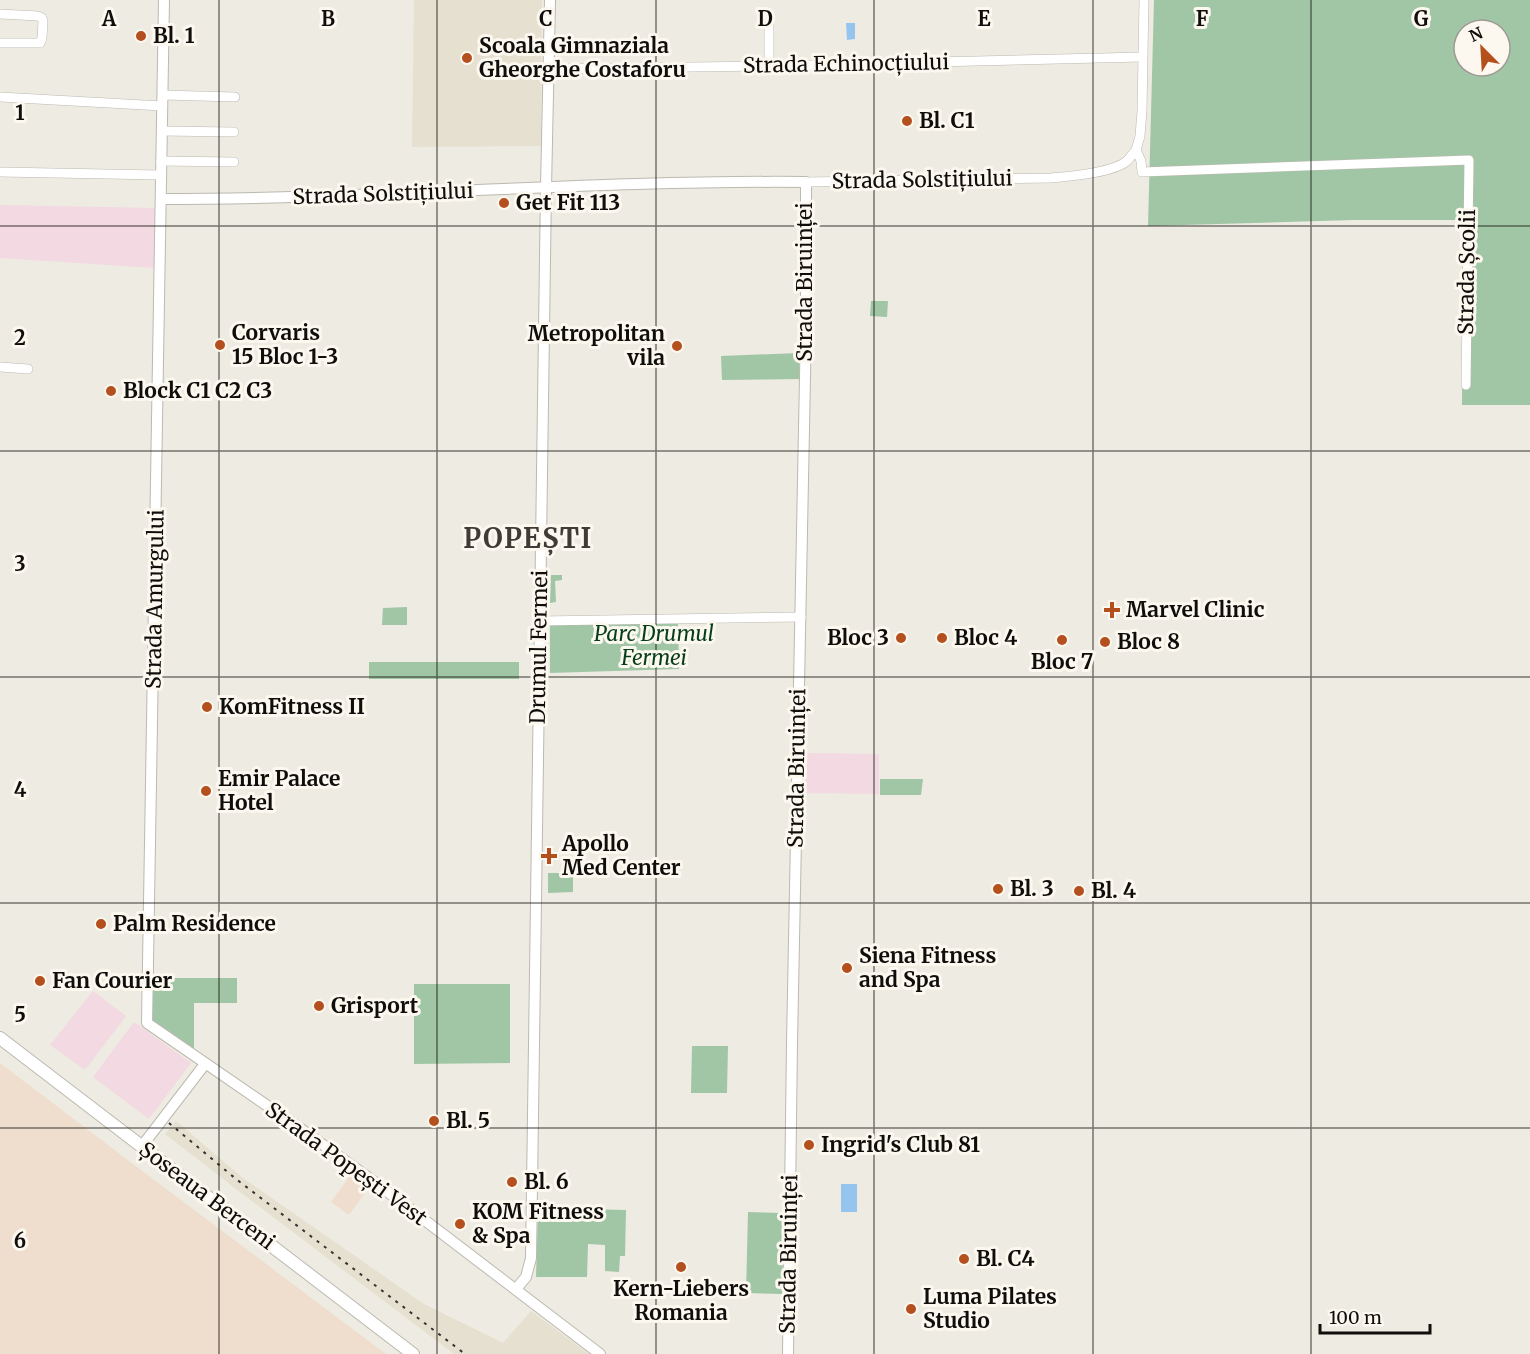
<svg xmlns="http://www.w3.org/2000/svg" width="1530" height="1354" viewBox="0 0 1530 1354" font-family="Merriweather,serif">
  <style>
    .commercial { fill: #f3d9e1 }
    .industrial { fill: #efdecd }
    .built { fill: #e6e0d0 }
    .green { fill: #a1c6a6; fill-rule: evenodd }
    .water { fill: #95c4ef }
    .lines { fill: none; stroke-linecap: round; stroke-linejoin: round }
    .minor-casing { stroke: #bcb9b0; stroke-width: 10 }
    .tertiary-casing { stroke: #bcb9b0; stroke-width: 12 }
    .secondary-casing { stroke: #bcb9b0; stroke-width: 14 }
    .minor { stroke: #fff; stroke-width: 9 }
    .tertiary { stroke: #fff; stroke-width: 10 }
    .secondary { stroke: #fff; stroke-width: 12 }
    .rail { stroke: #353430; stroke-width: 2; stroke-dasharray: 3 6; stroke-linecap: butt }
    .grid { fill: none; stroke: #0f0e0b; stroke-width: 1.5; stroke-opacity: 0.55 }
    .poi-dot { fill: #b44f1e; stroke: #fcf8ef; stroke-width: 2 }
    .labels { text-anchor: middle; stroke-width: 6; stroke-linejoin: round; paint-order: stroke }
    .poi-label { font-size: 21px; font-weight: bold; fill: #0f0e0b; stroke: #fcf8ef; text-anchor: start }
    .street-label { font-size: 21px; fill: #0f0e0b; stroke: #fcf8ef }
    .park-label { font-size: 21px; font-style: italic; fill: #053e17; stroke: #fcf8ef }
    .district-label { font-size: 27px; font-weight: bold; letter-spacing: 1.5px; fill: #3f3c36; stroke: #fcf8ef }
    .grid-label { font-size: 20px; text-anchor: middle; font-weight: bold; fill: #0f0e0b; stroke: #fcf8ef; stroke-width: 6; stroke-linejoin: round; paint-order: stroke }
  </style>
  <rect width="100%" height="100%" fill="#eeebe2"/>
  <!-- commercial -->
  <g class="commercial">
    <path d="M 0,205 L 155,208 L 154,268 L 0,258 Z"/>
    <path d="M 803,753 L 879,754 L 879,794 L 803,793 Z"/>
    <path d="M 93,991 L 126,1016 L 85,1070 L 50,1045 Z"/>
    <path d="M 134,1022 L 191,1063 L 149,1119 L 93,1077 Z"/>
  </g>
  <!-- industrial -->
  <g class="industrial">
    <path d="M 0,1063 L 137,1167 L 386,1354 L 0,1354 Z"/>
    <path d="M 352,1173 L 370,1186 L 349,1215 L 331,1202 Z"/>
  </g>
  <!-- built -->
  <g class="built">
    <path d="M 414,0 L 542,0 L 541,146 L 412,147 Z"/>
    <path d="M 176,1121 L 243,1178 L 424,1304 L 503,1343 L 531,1311 L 589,1354 L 454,1354 L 236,1189 L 165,1134 Z"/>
  </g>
  <!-- green -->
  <g class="green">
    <path d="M 1154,0 L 1530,0 L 1530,405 L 1462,405 L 1463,220 L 1354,220 L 1148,226 ZM 1464,30 L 1500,30 L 1500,66 L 1464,66 Z"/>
    <path d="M 871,301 L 888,301 L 887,317 L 870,316 Z"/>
    <path d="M 799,353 L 800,379 L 722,380 L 721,356 Z"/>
    <path d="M 551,575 L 562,575 L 562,580 L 555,581 L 556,602 L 550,603 Z"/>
    <path d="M 407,607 L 407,625 L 382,625 L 383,608 Z"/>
    <path d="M 678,622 L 679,669 L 550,673 L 550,625 Z"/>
    <rect x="369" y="662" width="150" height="17"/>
    <path d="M 880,779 L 923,779 L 921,795 L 880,795 Z"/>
    <path d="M 548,873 L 573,873 L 573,892 L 548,893 Z"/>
    <path d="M 153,978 L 237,978 L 237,1003 L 194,1003 L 194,1051 L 152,1022 Z"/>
    <path d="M 414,984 L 510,984 L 510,1063 L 414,1064 Z"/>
    <path d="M 692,1046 L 728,1046 L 727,1093 L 691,1093 Z"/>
    <path d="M 538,1208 L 626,1210 L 625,1256 L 620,1256 L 619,1272 L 605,1271 L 605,1245 L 588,1244 L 587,1277 L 536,1277 Z"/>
    <path d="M 748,1212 L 784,1213 L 782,1294 L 746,1293 Z"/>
  </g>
  <!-- water -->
  <g class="water">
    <path d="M 846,23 L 855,23 L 855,39 L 847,40 Z"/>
    <rect x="841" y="1184" width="16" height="28"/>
  </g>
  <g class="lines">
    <!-- minor casing -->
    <g class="minor-casing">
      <g id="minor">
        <path d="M 1144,0 L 1142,111 L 1140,136 L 1136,150 L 1141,161 L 1142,172 L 1469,160 L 1466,385"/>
        <path d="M 0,14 L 38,16 L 42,18 L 43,21 L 42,38 L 40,43 L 0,43"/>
        <path d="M 769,66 L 769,25"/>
        <path d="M 549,69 L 769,66 L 1142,57"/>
        <path d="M 163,95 L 235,97"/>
        <path d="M 0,97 L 162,106"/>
        <path d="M 162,131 L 234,132"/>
        <path d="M 161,161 L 234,162"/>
        <path d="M 0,172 L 161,175"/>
        <path d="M 806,182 L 1051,178 C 1071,176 1112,173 1127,161 C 1130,158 1133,153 1136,150"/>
        <path d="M 0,367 L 28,369"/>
        <path d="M 540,621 L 801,617"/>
      </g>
    </g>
    <!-- tertiary casing -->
    <g class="tertiary-casing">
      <g id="tertiary">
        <path d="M 164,0 L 147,1023 L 301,1129 L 376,1183 L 600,1354"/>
        <path d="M 161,199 C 376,199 591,180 806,182 L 806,326 L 792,1043 L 788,1354"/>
        <path d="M 142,1146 L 205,1064"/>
        <path d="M 516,1289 L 526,1277 L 531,1258 L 546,188 L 550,0"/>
      </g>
    </g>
    <!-- secondary casing -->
    <g class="secondary-casing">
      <path id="secondary" d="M 0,1038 L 413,1354"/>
    </g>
    <!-- minor -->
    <use href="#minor" class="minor"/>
    <!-- tertiary -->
    <use href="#tertiary" class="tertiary"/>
    <!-- secondary -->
    <use href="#secondary" class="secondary"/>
    <!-- rail -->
    <path class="rail" d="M 169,1123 L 236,1179 L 465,1354"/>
  </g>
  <!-- grid -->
  <path class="grid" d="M 219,0 L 219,1354M 437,0 L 437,1354M 656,0 L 656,1354M 874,0 L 874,1354M 1093,0 L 1093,1354M 1311,0 L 1311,1354M 0,226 L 1530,226M 0,451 L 1530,451M 0,677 L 1530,677M 0,903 L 1530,903M 0,1128 L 1530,1128"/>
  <!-- markers -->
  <g class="poi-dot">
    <circle cx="141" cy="36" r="6"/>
    <circle cx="467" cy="58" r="6"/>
    <circle cx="907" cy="121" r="6"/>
    <circle cx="504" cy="203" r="6"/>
    <circle cx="220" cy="345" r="6"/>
    <circle cx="677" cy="346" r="6"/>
    <circle cx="111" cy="391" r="6"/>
    <path d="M1109 601h6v6h6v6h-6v6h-6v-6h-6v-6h6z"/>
    <circle cx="901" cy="638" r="6"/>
    <circle cx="942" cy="638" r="6"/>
    <circle cx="1062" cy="640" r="6"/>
    <circle cx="1105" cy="642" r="6"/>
    <circle cx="207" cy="707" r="6"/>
    <circle cx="206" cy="791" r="6"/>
    <path d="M546 847h6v6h6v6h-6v6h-6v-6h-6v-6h6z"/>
    <circle cx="998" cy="889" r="6"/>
    <circle cx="1079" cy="891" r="6"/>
    <circle cx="101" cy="924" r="6"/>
    <circle cx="847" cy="968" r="6"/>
    <circle cx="40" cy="981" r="6"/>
    <circle cx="319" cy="1006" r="6"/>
    <circle cx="434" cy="1121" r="6"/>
    <circle cx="809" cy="1145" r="6"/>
    <circle cx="512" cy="1182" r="6"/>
    <circle cx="460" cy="1224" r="6"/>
    <circle cx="964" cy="1259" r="6"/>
    <circle cx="681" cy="1267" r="6"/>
    <circle cx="911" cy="1309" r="6"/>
  </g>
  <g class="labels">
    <!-- poi labels -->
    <g class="poi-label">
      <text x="153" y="43">Bl. 1</text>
      <text x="479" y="53">Scoala Gimnaziala<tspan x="479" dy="24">Gheorghe Costaforu</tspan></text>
      <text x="919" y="128">Bl. C1</text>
      <text x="516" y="210">Get Fit 113</text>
      <text x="232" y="340">Corvaris<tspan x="232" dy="24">15 Bloc 1-3</tspan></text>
      <text x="665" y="341" text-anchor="end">Metropolitan<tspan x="665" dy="24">vila</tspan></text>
      <text x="123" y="398">Block C1 C2 C3</text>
      <text x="1126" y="617">Marvel Clinic</text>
      <text x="889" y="645" text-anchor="end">Bloc 3</text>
      <text x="954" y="645">Bloc 4</text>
      <text x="1117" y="649">Bloc 8</text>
      <text x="1062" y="669" text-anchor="middle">Bloc 7</text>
      <text x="219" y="714">KomFitness II</text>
      <text x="218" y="786">Emir Palace<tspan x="218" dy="24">Hotel</tspan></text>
      <text x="562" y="851">Apollo<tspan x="562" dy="24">Med Center</tspan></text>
      <text x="1010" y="896">Bl. 3</text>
      <text x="1091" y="898">Bl. 4</text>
      <text x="113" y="931">Palm Residence</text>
      <text x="859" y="963">Siena Fitness<tspan x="859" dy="24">and Spa</tspan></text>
      <text x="52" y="988">Fan Courier</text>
      <text x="331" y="1013">Grisport</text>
      <text x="446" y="1128">Bl. 5</text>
      <text x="821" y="1152">Ingrid's Club 81</text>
      <text x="524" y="1189">Bl. 6</text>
      <text x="472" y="1219">KOM Fitness<tspan x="472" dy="24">&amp; Spa</tspan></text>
      <text x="976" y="1266">Bl. C4</text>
      <text x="681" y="1296" text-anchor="middle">Kern-Liebers<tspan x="681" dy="24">Romania</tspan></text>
      <text x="923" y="1304">Luma Pilates<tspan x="923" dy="24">Studio</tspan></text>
    </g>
    <!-- street labels -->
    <g class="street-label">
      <text transform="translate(846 64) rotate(-1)" y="7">Strada Echinocțiului</text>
      <text transform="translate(922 180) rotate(-1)" y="7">Strada Solstițiului</text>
      <text transform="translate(383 194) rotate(-2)" y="7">Strada Solstițiului</text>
      <text transform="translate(1467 272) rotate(-89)" y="7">Strada Școlii</text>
      <text transform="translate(805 282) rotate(-90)" y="7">Strada Biruinței</text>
      <text transform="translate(155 599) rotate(-89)" y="7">Strada Amurgului</text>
      <text transform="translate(539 647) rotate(-89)" y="7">Drumul Fermei</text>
      <text transform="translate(797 768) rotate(-89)" y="7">Strada Biruinței</text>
      <text transform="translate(346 1164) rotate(36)" y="7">Strada Popești Vest</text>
      <text transform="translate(207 1196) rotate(37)" y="7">Șoseaua Berceni</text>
      <text transform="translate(789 1254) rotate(-89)" y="7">Strada Biruinței</text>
    </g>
    <!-- park labels -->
    <g class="park-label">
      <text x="654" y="641">Parc Drumul<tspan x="654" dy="24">Fermei</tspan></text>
    </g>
    <!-- district labels -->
    <g class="district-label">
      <text x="528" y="548">POPEȘTI</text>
    </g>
  </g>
  <g class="grid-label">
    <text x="109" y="26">A</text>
    <text x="328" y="26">B</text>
    <text x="546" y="26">C</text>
    <text x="765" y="26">D</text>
    <text x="984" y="26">E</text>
    <text x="1202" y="26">F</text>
    <text x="1421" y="26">G</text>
    <text x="20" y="120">1</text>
    <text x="20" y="345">2</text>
    <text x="20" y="571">3</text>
    <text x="20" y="797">4</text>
    <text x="20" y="1022">5</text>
    <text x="20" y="1248">6</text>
  </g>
  <!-- north arrow -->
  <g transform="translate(1482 48) rotate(336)"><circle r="28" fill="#fcf8ef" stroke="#9d9a94" stroke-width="1.5"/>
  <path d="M0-4.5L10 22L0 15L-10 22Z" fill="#b44f1e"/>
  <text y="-9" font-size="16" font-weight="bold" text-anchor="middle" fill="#0f0e0b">N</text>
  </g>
  <!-- scale -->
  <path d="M1320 1324v9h110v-9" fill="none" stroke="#0f0e0b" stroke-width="3"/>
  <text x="1329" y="1324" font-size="18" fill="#0f0e0b" stroke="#fcf8ef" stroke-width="4.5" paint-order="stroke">100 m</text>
</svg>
